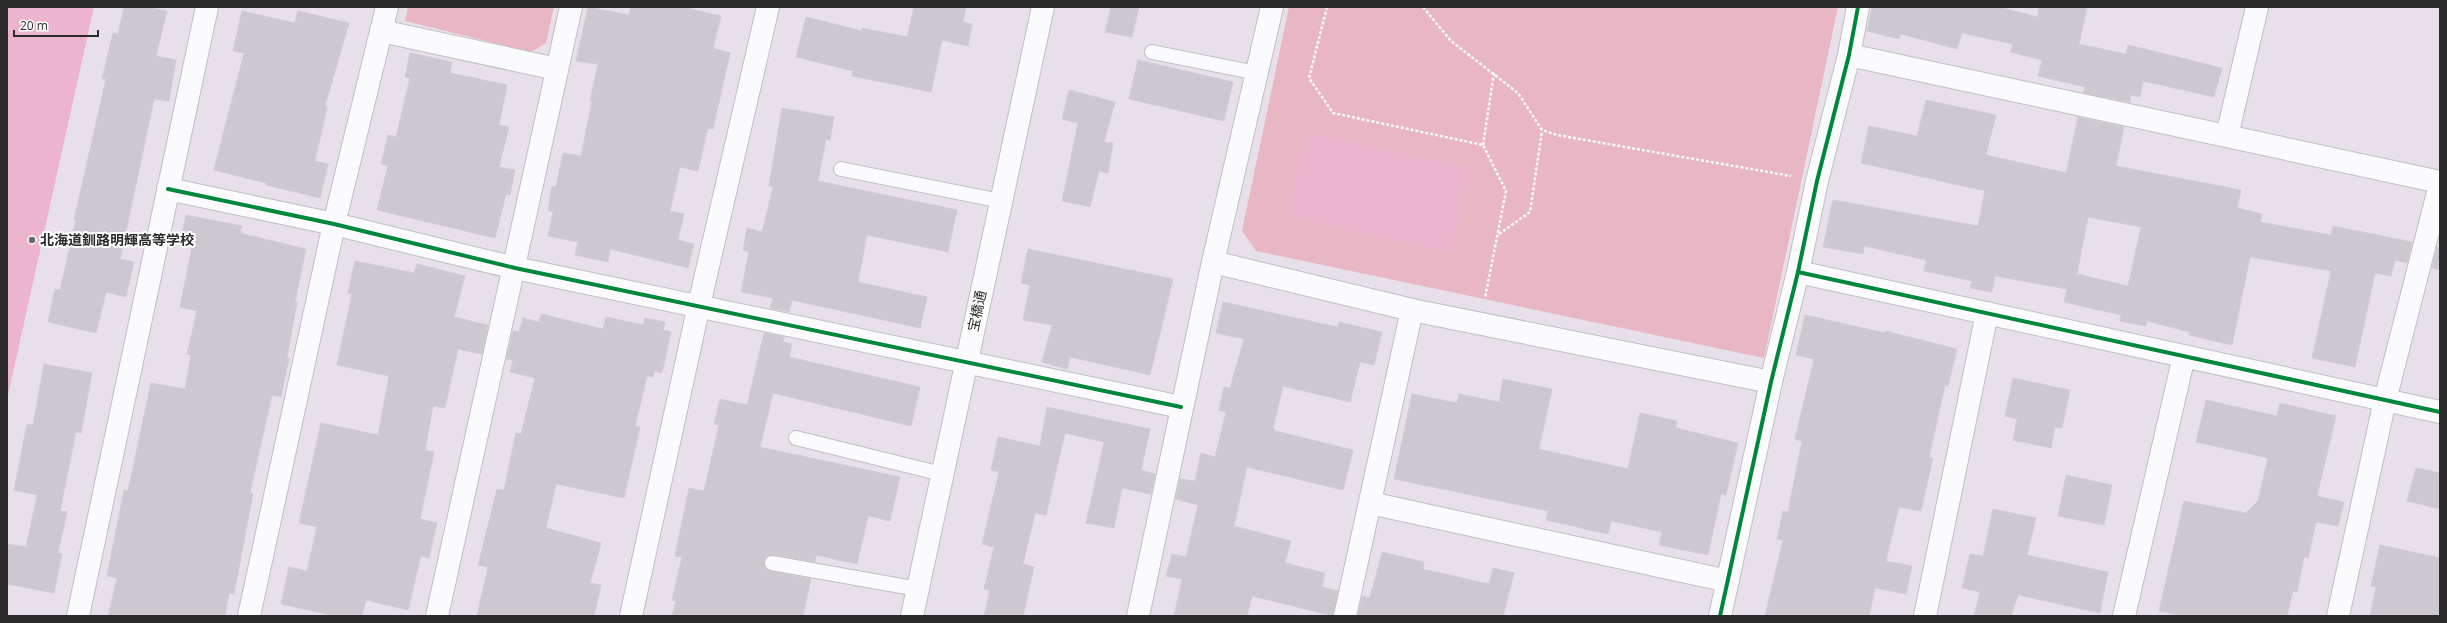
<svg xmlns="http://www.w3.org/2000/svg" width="2447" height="623" viewBox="0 0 2447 623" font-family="'Open Sans','Noto Sans JP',sans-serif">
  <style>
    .green { fill: #e8b7c3 }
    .pitch { fill: #ecb5cd }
    .building { fill: #cdc8cf; stroke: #d3ccd5; fill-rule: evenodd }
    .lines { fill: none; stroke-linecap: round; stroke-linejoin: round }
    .service-casing { stroke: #c0c0c1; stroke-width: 16 }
    .minor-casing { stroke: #c0c0c1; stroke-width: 24 }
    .tertiary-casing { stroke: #c0c0c1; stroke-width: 24 }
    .path { stroke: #fbfafc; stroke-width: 2.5; stroke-dasharray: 3 2; stroke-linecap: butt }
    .service { stroke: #fbfafc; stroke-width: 14 }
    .minor { stroke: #fbfafc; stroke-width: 22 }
    .tertiary { stroke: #fbfafc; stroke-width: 22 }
    .cycleway-casing { stroke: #fff; stroke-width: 6 }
    .cycleway { stroke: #00873e; stroke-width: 4 }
    .poi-dot { fill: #6d6a6e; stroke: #fff; stroke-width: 1.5 }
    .labels { text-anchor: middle; stroke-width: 4; stroke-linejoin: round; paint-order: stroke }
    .poi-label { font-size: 14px; font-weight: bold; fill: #2b2b2b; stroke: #fff; text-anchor: start }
    .street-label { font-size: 14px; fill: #2b2b2b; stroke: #fff }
  </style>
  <rect width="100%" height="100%" fill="#e7e0ea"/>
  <!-- green -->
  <g class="green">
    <path d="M 408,7 L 554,7 L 546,43 L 531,52 L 405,21 Z"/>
    <path d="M 1289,7 L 1838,7 L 1764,358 L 1256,251 L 1242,231 Z"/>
  </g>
  <!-- pitch -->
  <g class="pitch">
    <path d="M 7,7 L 94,7 L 7,400 Z"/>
    <path d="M 1306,132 L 1470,168 L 1451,253 L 1287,217 Z"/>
  </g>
  <!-- building -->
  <g class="building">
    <path d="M 124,7 L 146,7 L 167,11 L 156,56 L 176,60 L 169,101 L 154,99 L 140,166 L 120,259 L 134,262 L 126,297 L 106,292 L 96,333 L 48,322 L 55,289 L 60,290 L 76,220 L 74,220 L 106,79 L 102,79 L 113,33 L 118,34 Z"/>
    <path d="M 588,7 L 629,15 L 631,7 L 683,7 L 721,16 L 713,48 L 730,53 L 713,129 L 708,128 L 698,171 L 680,167 L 670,211 L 684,214 L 678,240 L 694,244 L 688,268 L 610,249 L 608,262 L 575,255 L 578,242 L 548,236 L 553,212 L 548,210 L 552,186 L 556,187 L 563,153 L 581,156 L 592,101 L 590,101 L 598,64 L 576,61 Z"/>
    <path d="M 914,7 L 966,7 L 963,22 L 972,24 L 968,46 L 942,40 L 931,92 L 852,76 L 853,71 L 796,57 L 806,17 L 862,31 L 862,28 L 907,37 Z"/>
    <path d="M 1111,7 L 1139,7 L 1132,37 L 1105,32 Z"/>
    <path d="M 1872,7 L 1999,7 L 2038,17 L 2039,7 L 2087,7 L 2079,44 L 2126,54 L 2128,45 L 2222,68 L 2214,97 L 2143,81 L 2140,97 L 2131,95 L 2130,102 L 2083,93 L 2085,87 L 2038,76 L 2042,60 L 2010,52 L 2013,44 L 1962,33 L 1957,49 L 1901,34 L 1899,39 L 1867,31 Z"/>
    <path d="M 242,11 L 295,23 L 298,11 L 349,23 L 325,106 L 327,107 L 315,161 L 328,164 L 320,198 L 266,185 L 266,183 L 214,170 L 244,53 L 233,51 Z"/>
    <path d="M 410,53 L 452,62 L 450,73 L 507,85 L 499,125 L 509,127 L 499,167 L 515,170 L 510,195 L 506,194 L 495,238 L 377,210 L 388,166 L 381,164 L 388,135 L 396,137 L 410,78 L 405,77 Z"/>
    <path d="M 1138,60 L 1233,82 L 1224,121 L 1129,99 Z"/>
    <path d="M 1069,90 L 1115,102 L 1104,142 L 1113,143 L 1108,173 L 1099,171 L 1090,207 L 1062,201 L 1078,123 L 1062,119 Z"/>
    <path d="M 1926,100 L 1996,115 L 1986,155 L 2066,173 L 2078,117 L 2124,127 L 2116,166 L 2241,190 L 2237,208 L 2262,214 L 2260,222 L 2331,235 L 2333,226 L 2412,242 L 2407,263 L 2395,260 L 2391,276 L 2375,273 L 2355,367 L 2312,358 L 2331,271 L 2250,257 L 2232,345 L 2189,335 L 2190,332 L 2147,321 L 2146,326 L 2120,321 L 2121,315 L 2064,302 L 2067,289 L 1995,276 L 1992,292 L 1970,288 L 1972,281 L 1924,271 L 1926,260 L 1864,246 L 1863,254 L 1823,247 L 1833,200 L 1978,226 L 1985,191 L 1861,163 L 1869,126 L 1917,136 ZM 2088,217 L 2141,227 L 2128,286 L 2077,274 Z"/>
    <path d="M 782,108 L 834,117 L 830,140 L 826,139 L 818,181 L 957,210 L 948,252 L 867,235 L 858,282 L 927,297 L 920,328 L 792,300 L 789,312 L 770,308 L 773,298 L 741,292 L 749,252 L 743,250 L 747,228 L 762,232 L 773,187 L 769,186 Z"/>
    <path d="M 186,215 L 242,226 L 240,233 L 306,249 L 295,302 L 297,302 L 287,357 L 289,358 L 281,397 L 272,395 L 250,493 L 253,494 L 234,594 L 229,593 L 225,616 L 108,616 L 117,578 L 107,576 L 124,490 L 128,491 L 151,383 L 185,389 L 191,355 L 187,354 L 197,311 L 180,307 L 192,247 L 180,244 Z"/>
    <path d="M 2437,247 L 2440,248 L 2440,270 L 2432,268 Z"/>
    <path d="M 1028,249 L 1173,279 L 1150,375 L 1070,357 L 1067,369 L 1042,362 L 1052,325 L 1023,320 L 1030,285 L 1021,283 Z"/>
    <path d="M 355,261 L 414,273 L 417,264 L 465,276 L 454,317 L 488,325 L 482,354 L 458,349 L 445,408 L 433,406 L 425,450 L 434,452 L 420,519 L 437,523 L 429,558 L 421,556 L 408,610 L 366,600 L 362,616 L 335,616 L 281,604 L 289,567 L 307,571 L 317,527 L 299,523 L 321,423 L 378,435 L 389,376 L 337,365 L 352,294 L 348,293 Z"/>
    <path d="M 1223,302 L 1338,327 L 1339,322 L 1382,332 L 1374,365 L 1360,362 L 1350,402 L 1283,386 L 1273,429 L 1276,431 L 1353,450 L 1343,490 L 1247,467 L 1234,526 L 1291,541 L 1285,563 L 1325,573 L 1322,587 L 1338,591 L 1333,616 L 1252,596 L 1247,616 L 1174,616 L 1182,579 L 1166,576 L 1172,554 L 1186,557 L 1198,505 L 1176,499 L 1180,479 L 1195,481 L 1201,453 L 1215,457 L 1226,412 L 1219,410 L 1224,387 L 1230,388 L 1244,339 L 1216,333 Z"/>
    <path d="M 541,314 L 603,329 L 606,317 L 643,325 L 645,318 L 665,322 L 663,330 L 671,332 L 662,373 L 654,371 L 653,377 L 647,376 L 635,426 L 640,427 L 624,498 L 556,484 L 546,528 L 601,543 L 590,583 L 601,585 L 594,616 L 477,616 L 488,567 L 478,565 L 497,489 L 504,490 L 516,433 L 521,434 L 535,378 L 510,372 L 513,360 L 506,359 L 513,331 L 519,332 L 523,318 L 539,322 Z"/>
    <path d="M 1805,315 L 1885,333 L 1885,331 L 1957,349 L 1948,386 L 1945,385 L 1929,458 L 1933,458 L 1921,511 L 1899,507 L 1886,561 L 1912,566 L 1906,594 L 1875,588 L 1869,616 L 1765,616 L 1783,540 L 1777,539 L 1783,511 L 1788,512 L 1802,441 L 1795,439 L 1814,359 L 1796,355 Z"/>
    <path d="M 764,333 L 784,337 L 783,342 L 792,344 L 789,357 L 920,387 L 911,426 L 773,393 L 760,447 L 900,477 L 890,521 L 868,516 L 857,564 L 816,555 L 815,562 L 773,555 L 766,557 L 764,566 L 767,570 L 811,579 L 803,616 L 672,616 L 676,601 L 672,600 L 682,557 L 675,556 L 689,488 L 704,491 L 719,425 L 714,424 L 720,399 L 747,405 Z"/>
    <path d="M 44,364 L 92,373 L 81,433 L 76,432 L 60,511 L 67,512 L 58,553 L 62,554 L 54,593 L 7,584 L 7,544 L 26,547 L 37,495 L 14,490 L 27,424 L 33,425 Z"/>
    <path d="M 2013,378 L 2070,390 L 2062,428 L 2055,427 L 2051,448 L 2013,440 L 2017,419 L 2005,416 Z"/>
    <path d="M 1503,379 L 1552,389 L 1539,449 L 1628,469 L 1640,413 L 1677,421 L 1676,428 L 1738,443 L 1726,495 L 1721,494 L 1708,555 L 1659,545 L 1662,532 L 1611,521 L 1608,534 L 1546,520 L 1548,511 L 1394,479 L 1412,394 L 1457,403 L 1459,394 L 1499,402 Z"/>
    <path d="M 2206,400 L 2277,416 L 2280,403 L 2336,416 L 2317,496 L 2344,502 L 2338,526 L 2316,522 L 2308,558 L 2304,557 L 2297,592 L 2293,591 L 2287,616 L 2183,616 L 2159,611 L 2184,501 L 2246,513 L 2258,501 L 2268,458 L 2196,442 Z"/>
    <path d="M 1047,407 L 1150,429 L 1141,470 L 1155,474 L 1151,494 L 1122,488 L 1114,528 L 1086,523 L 1104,442 L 1065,433 L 1046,515 L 1035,513 L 1023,564 L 1034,567 L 1023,616 L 984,616 L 990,590 L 984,589 L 994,547 L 982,544 L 999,472 L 991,470 L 998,437 L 1040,446 Z"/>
    <path d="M 2416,468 L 2440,473 L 2440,509 L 2407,501 Z"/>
    <path d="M 2066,475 L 2112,485 L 2104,525 L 2058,516 Z"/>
    <path d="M 1993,509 L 2036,518 L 2027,555 L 2108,572 L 2100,613 L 2018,595 L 2011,616 L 1974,616 L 1980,592 L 1962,588 L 1970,554 L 1983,556 Z"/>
    <path d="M 2380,545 L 2440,558 L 2440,616 L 2370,616 L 2376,587 L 2371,586 Z"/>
    <path d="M 1382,552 L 1424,562 L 1423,569 L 1489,584 L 1493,568 L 1514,573 L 1503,616 L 1358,616 L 1362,596 L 1370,598 Z"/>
  </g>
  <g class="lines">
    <!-- service casing -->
    <g class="service-casing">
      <g id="service">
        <path d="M 1152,52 L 1257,73"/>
        <path d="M 841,169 L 1001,201"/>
        <path d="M 796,438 L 942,474"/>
        <path d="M 772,563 L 918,589"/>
      </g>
    </g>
    <!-- minor casing -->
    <g class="minor-casing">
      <g id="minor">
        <path d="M 381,31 L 557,69"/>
        <path d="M 1849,55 L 2440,182"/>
        <path d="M 2227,136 L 2257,7"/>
        <path d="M 168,189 L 334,224 L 515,268 L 1181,407"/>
        <path d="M 1213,262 L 1412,310 L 1771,382"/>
        <path d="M 1798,272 L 2440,412"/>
        <path d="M 1370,503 L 1728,581"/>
        <path d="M 78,616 L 207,7"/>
        <path d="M 249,616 L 334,224 L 387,7"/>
        <path d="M 437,616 L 571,7"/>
        <path d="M 631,616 L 699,305 L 768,7"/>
        <path d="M 1138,616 L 1213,262 L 1272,7"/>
        <path d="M 1345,616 L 1412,310"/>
        <path d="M 1720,616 L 1771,382 L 1798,272 L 1817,181 L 1849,55 L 1858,7"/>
        <path d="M 1925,616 L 1987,313"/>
        <path d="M 2124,616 L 2184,356"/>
        <path d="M 2338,616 L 2385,400 L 2440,185"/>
      </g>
    </g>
    <!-- tertiary casing -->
    <g class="tertiary-casing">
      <path id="tertiary" d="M 912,616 L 1043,7"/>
    </g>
    <!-- path -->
    <g class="path">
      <path d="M 1327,7 L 1309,78 L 1333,113 L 1483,145 L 1506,191 L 1485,298"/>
      <path d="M 1423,7 L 1451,41 L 1518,93 L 1542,130 L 1557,135 L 1791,176"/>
      <path d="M 1483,145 L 1494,73"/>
      <path d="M 1499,234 L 1530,212 L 1542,131"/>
    </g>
    <!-- service -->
    <use href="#service" class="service"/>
    <!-- minor -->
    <use href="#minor" class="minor"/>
    <!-- tertiary -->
    <use href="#tertiary" class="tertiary"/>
    <!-- cycleway casing -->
    <g class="cycleway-casing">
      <g id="cycleway">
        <path d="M 168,189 L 334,224 L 515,268 L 1181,407"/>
        <path d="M 1798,272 L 2440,412"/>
        <path d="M 1720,616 L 1771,382 L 1798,272 L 1817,181 L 1849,55 L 1858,7"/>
      </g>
    </g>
    <!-- cycleway -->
    <use href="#cycleway" class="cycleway"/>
  </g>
  <!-- markers -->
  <circle class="poi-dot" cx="32" cy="240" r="4"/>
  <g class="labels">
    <!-- poi labels -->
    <g class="poi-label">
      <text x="40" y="245">北海道釧路明輝高等学校</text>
    </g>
    <!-- street labels -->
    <g class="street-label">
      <text transform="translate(977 311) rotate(-78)" y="5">宝橋通</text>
    </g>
  </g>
  <!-- border -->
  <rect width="2447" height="623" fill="none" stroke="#2b2b2b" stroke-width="16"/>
  <!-- scale -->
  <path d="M14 30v6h84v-6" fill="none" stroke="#2b2b2b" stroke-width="2"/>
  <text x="20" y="30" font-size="12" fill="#2b2b2b" stroke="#ffffff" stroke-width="3" paint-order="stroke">20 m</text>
</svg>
